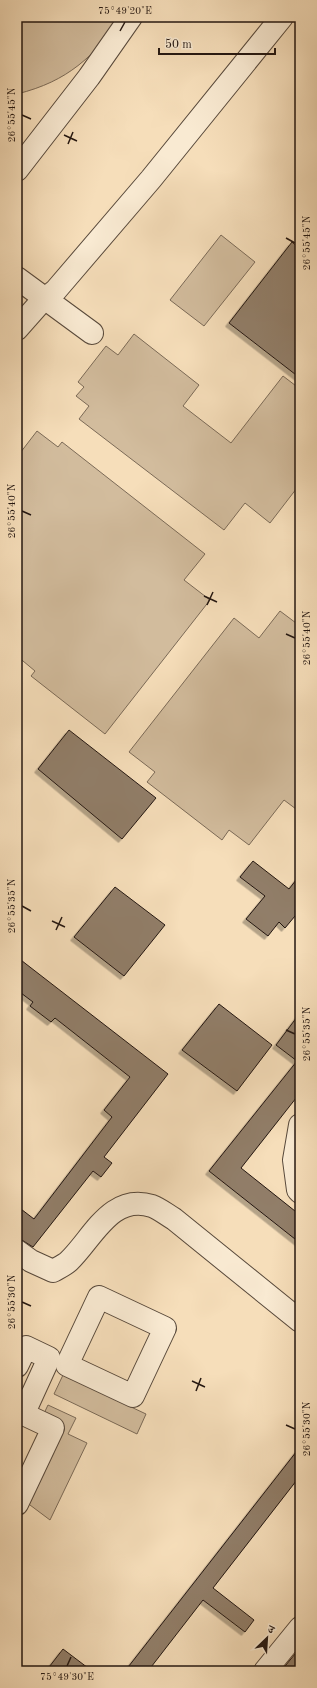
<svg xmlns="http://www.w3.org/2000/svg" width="317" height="1688" viewBox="0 0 317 1688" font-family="'Old Standard TT','Noto Serif Devanagari',serif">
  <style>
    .grass { fill: #d2bc9d; stroke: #7b6a57 }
    .building { fill: #917e69; stroke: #241711; filter: url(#shadow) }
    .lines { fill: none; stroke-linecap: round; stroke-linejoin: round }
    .minor-casing { stroke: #58493b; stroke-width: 24 }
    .minor { stroke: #f9ead2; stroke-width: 22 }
    .ticks { fill: none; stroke: #241711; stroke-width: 1.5 }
    .neatline { fill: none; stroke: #241711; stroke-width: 1.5 }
    .ticks-label { font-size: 10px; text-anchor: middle; fill: #241711 }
  </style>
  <defs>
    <filter id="shadow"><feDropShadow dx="-3.5" dy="3.5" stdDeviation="0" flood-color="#0004"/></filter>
  </defs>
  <rect width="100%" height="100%" fill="#f6deba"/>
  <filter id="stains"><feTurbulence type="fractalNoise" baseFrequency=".005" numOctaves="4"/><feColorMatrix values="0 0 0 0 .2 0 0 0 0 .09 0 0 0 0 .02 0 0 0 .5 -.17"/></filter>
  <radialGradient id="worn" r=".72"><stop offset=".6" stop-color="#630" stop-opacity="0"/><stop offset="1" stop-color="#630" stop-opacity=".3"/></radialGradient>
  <!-- grass -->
  <g class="grass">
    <path d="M 17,17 L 124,17 C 92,57 69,81 17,94 Z"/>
    <path d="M 221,235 L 255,262 L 204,326 L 170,300 Z"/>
    <path d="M 134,334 L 199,385 L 183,406 L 231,443 L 283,376 L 300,389 L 300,484 L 270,523 L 245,503 L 224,530 L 79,419 L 89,406 L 76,396 L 84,387 L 78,382 L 106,346 L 118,355 Z"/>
    <path d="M 37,431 L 58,447 L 62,442 L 205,554 L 184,580 L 210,600 L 105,734 L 31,676 L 35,671 L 17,656 L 17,457 Z"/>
    <path d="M 280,611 L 300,626 L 300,812 L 284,800 L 249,845 L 229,830 L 222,840 L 147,782 L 155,772 L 129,752 L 234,618 L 259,638 Z"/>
    <path d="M 63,1375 L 146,1414 L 137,1434 L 54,1394 Z"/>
    <path d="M 48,1405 L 76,1418 L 68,1434 L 87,1443 L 50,1520 L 26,1502 L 57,1432 L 39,1424 Z"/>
  </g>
  <!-- building -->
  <g class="building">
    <path d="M 292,242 L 300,249 L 300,378 L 229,323 Z"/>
    <path d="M 69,730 L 156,798 L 122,839 L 38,769 Z"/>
    <path d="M 253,861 L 289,889 L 300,875 L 300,910 L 285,928 L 279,922 L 268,936 L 246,919 L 265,896 L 240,877 Z"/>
    <path d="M 115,887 L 165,925 L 124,976 L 74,937 Z"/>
    <path d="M 17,957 L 168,1074 L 104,1157 L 112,1163 L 101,1177 L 93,1171 L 33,1247 L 17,1237 L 17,1206 L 34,1219 L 112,1117 L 104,1110 L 130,1077 L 55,1018 L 51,1022 L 30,1006 L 33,1002 L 17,990 Z"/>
    <path d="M 219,1004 L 272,1045 L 237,1091 L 182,1050 Z"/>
    <path d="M 300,1013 L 300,1093 L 241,1168 L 300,1215 L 300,1243 L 209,1171 L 297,1061 L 276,1045 Z"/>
    <path d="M 300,1447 L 300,1476 L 213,1588 L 254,1620 L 245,1632 L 203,1600 L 148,1671 L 125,1671 Z"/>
    <path d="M 63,1649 L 92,1671 L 46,1671 Z"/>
    <path d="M 295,1654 L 300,1657 L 300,1671 L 281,1671 Z"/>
  </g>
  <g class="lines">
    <!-- minor casing -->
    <g class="minor-casing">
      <g id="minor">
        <path d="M 17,170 L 89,77 L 131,17"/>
        <path d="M 17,278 L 92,333"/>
        <path d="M 17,329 L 40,303 L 56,290 L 151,179 L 282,17"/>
        <path d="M 300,1125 L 294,1160 L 298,1190 L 300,1192"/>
        <path d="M 17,1251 L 31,1261 L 53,1271 C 58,1268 65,1265 69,1261 C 93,1238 111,1193 152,1206 C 160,1209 167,1215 174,1219 L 300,1321"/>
        <path d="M 99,1297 L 165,1328 L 133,1396 L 67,1365 Z"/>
        <path d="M 17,1366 L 26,1347 L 49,1358 L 28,1404 L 17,1399"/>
        <path d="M 17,1411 L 53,1428 L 17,1504"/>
        <path d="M 265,1671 L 300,1628"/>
      </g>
    </g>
    <!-- minor -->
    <use href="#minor" class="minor"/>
  </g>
  <!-- ticks -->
  <path class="ticks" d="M 120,31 L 125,22M 22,115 L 31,119M 64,135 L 77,141M 68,144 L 73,132M 286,238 L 295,243M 22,511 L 31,515M 204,596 L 217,602M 207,605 L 213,592M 286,634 L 295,638M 22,906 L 31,911M 52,921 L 65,927M 56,930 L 62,917M 286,1030 L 295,1034M 22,1302 L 31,1306M 192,1381 L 205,1387M 196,1391 L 201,1378M 286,1425 L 295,1429M 67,1666 L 71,1657"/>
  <!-- margin -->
  <rect width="317" height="1688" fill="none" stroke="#f6deba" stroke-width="44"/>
  <!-- north arrow -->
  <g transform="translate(267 1638) rotate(25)" stroke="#f9ead2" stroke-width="3" paint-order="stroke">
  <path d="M0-3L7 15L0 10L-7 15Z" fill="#241711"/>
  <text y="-6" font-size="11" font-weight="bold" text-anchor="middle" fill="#241711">उ</text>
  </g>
  <!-- scale -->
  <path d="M159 48v6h116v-6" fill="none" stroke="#241711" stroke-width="2"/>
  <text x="165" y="48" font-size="12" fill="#241711" stroke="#f9ead2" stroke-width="3" paint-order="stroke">50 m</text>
  <rect x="22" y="22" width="273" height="1644" class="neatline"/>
  <g class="ticks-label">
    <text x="125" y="14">75°49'20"E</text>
    <text transform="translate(11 115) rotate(-90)" y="4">26°55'45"N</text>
    <text transform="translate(306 243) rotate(-90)" y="4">26°55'45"N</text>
    <text transform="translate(11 511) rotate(-90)" y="4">26°55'40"N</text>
    <text transform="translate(306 638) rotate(-90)" y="4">26°55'40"N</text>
    <text transform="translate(11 906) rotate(-90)" y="4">26°55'35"N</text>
    <text transform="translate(306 1034) rotate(-90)" y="4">26°55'35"N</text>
    <text transform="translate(11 1302) rotate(-90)" y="4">26°55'30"N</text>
    <text transform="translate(306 1429) rotate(-90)" y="4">26°55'30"N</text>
    <text x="67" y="1680">75°49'30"E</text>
  </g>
  <rect width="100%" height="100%" filter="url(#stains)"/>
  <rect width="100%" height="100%" fill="url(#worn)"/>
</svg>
